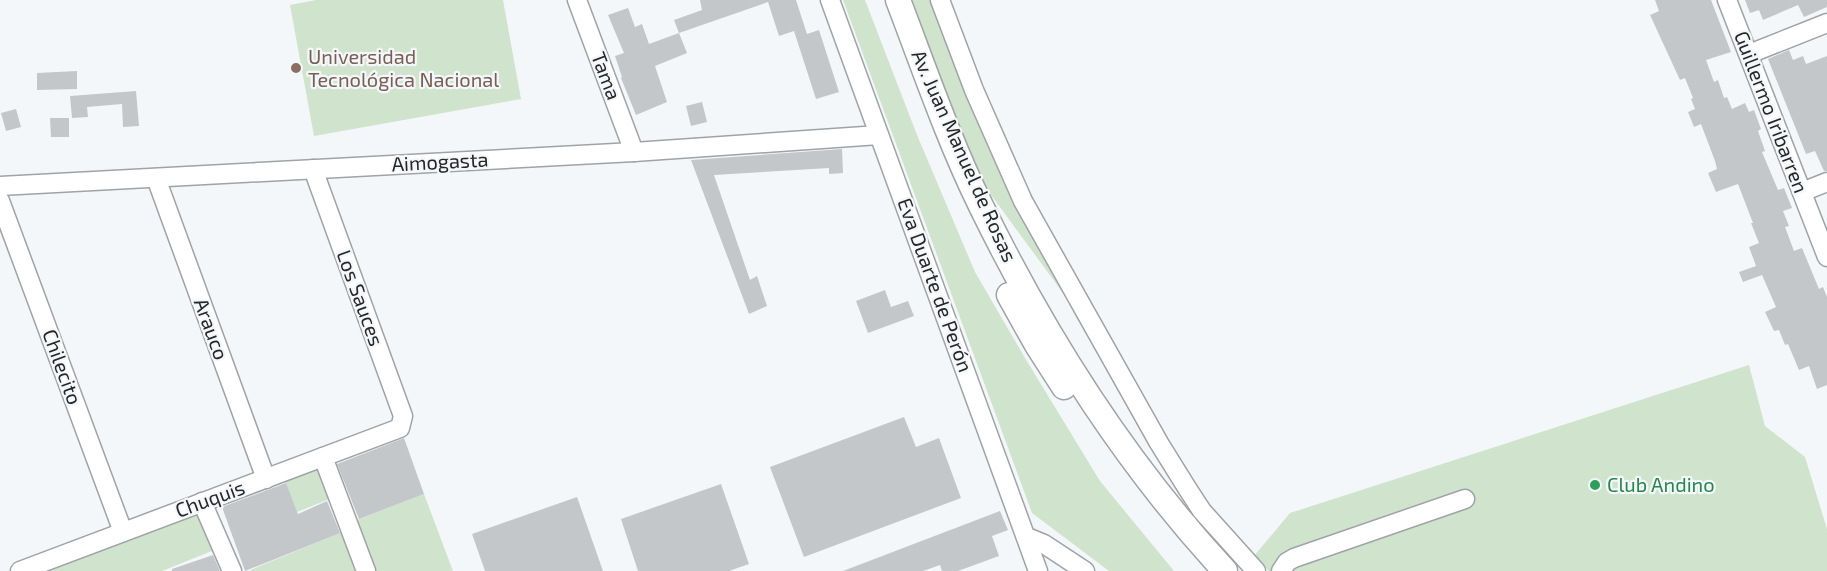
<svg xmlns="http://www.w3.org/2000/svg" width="1827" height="571" viewBox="0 0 1827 571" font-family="'Exo 2',sans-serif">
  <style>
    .green { fill: #cfe3cd }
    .building { fill: #c4c7ca }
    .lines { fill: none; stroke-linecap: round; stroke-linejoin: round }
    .minor-casing { stroke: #a0a3a6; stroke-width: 21 }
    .major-casing { stroke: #a0a3a6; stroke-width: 27 }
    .minor { stroke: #fff; stroke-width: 18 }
    .major { stroke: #fff; stroke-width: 24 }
    .education-dot { fill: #8d6e63; stroke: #f4f7f9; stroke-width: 2 }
    .leisure-dot { fill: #2e9e5b; stroke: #f4f7f9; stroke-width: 2 }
    .labels { text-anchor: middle; stroke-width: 4.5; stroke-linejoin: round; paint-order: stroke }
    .education-label { font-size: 20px; fill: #785e54; stroke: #f4f7f9; text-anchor: start }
    .street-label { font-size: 20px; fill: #252627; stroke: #f4f7f9 }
    .leisure-label { font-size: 20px; fill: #27864d; stroke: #f4f7f9; text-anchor: start }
  </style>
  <rect width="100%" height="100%" fill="#f4f7f9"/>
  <!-- green -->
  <g class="green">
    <path d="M 316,0 L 503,0 L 521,99 L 314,136 L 290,5 Z"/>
    <path d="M 843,0 L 865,0 L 917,135 L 975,272 L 1025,358 L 1100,481 L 1174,571 L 1109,571 L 1032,513 Z"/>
    <path d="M 905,0 L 933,0 L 1074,308 L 975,173 Z"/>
    <path d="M 1749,365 L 1765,426 L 1805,457 L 1827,529 L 1827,571 L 1269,571 L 1254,556 L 1290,513 Z"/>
    <path d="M 323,457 L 337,496 L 297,512 L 282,474 Z"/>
    <path d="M 424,494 L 453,571 L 372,571 L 349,523 Z"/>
    <path d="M 200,504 L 217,549 L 162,571 L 22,571 Z"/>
    <path d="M 349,529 L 366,571 L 248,571 Z"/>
  </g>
  <!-- building -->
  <g class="building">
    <path d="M 700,0 L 796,0 L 807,34 L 819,30 L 839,92 L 816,99 L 794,31 L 779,36 L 768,2 L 679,33 L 674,20 L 702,10 Z"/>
    <path d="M 1655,0 L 1711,0 L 1731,52 L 1706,60 L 1714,82 L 1718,80 L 1724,98 L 1727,97 L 1732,109 L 1745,103 L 1749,112 L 1754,110 L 1761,129 L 1758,131 L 1765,151 L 1762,152 L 1778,190 L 1784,188 L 1792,208 L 1783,211 L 1789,226 L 1785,227 L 1794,251 L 1802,248 L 1819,289 L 1823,287 L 1827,297 L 1827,385 L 1817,389 L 1809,366 L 1799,370 L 1788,344 L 1785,345 L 1779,330 L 1774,331 L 1765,312 L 1776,307 L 1762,275 L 1743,282 L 1739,272 L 1756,266 L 1749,247 L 1759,243 L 1751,223 L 1753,223 L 1738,184 L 1716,192 L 1708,173 L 1717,169 L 1715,161 L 1701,124 L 1694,127 L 1688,112 L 1695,109 L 1691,99 L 1693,98 L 1685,78 L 1680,80 L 1650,15 L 1659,11 Z"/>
    <path d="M 1745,0 L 1827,0 L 1827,7 L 1804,17 L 1798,5 L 1763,20 L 1759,10 L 1750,13 Z"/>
    <path d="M 628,8 L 635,27 L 642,24 L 649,44 L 679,33 L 687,53 L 655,66 L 667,102 L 636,115 L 621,78 L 622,77 L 615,56 L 624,53 L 608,15 Z"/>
    <path d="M 1789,50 L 1793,60 L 1803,56 L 1806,64 L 1827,56 L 1827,171 L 1824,171 L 1815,151 L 1806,154 L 1768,59 Z"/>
    <path d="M 77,71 L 77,89 L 37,90 L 37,73 Z"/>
    <path d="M 136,91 L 139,126 L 123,127 L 122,104 L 87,107 L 88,117 L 72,118 L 70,96 Z"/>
    <path d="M 702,102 L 707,122 L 691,126 L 686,106 Z"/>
    <path d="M 16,109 L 21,127 L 6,131 L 1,113 Z"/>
    <path d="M 50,118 L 69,118 L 69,137 L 51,137 Z"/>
    <path d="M 842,149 L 843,173 L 829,174 L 829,168 L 714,175 L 750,280 L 757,276 L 767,306 L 749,314 L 691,160 Z"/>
    <path d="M 885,290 L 891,307 L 908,301 L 914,316 L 868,333 L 856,301 Z"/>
    <path d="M 904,417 L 916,447 L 939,438 L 961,498 L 804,557 L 770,467 Z"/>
    <path d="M 404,438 L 424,494 L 359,519 L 337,464 Z"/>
    <path d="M 286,483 L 298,514 L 327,501 L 340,533 L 245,571 L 222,507 Z"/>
    <path d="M 721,484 L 749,564 L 729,571 L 638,571 L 621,519 Z"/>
    <path d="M 577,497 L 603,571 L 485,571 L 472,534 Z"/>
    <path d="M 1000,511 L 1008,530 L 992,536 L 999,556 L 958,571 L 942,571 L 940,565 L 923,571 L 843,571 Z"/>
    <path d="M 213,555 L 220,571 L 172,571 L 172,569 Z"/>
  </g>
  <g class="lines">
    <!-- minor casing -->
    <g class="minor-casing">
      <g id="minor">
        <path d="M 577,0 L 634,152"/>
        <path d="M 830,0 L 1038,571"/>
        <path d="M 940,0 L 974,90 L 1023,201 L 1159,443 L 1187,488 L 1202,511 L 1256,571"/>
        <path d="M 1727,0 L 1827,257"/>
        <path d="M 1749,54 L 1827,23"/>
        <path d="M 156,178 L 266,479"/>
        <path d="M 0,186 L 634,152 L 879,135"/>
        <path d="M 1802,192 L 1827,182"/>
        <path d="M 0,201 L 123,532"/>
        <path d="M 323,457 L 366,571"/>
        <path d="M 202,502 L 232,571"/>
        <path d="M 1027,537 L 1044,544 L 1085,571"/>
        <path d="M 20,571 L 400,428 L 403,416 L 313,169"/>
        <path d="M 1281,571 L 1287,562 L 1294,558 L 1465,499"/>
      </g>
    </g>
    <!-- major casing -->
    <g class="major-casing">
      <g id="major">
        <path d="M 898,0 C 924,68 949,141 981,206 C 1045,337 1126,464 1225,571"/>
        <path d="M 1009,295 L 1037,345 L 1064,387"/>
      </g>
    </g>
    <!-- minor -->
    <use href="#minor" class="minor"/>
    <!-- major -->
    <use href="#major" class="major"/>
  </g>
  <!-- markers -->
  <circle class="education-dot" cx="296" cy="68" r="6"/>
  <circle class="leisure-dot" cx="1595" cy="485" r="6"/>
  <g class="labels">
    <!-- education labels -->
    <g class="education-label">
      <text x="308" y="64">Universidad<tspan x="308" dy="23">Tecnológica Nacional</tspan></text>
    </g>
    <!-- street labels -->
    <g class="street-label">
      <text transform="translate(606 76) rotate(69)" y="7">Tama</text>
      <text transform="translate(1771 112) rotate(69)" y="7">Guillermo Iribarren</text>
      <text transform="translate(964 156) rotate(66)" y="7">Av. Juan Manuel de Rosas</text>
      <text transform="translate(440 162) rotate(-3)" y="7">Aimogasta</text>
      <text transform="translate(935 285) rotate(70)" y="7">Eva Duarte de Perón</text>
      <text transform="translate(360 298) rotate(70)" y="7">Los Sauces</text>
      <text transform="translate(211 329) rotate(70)" y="7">Arauco</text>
      <text transform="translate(62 367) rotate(70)" y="7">Chilecito</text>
      <text transform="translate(210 499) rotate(-20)" y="7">Chuquis</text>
    </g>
    <!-- leisure labels -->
    <g class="leisure-label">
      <text x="1607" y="492">Club Andino</text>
    </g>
  </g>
</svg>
